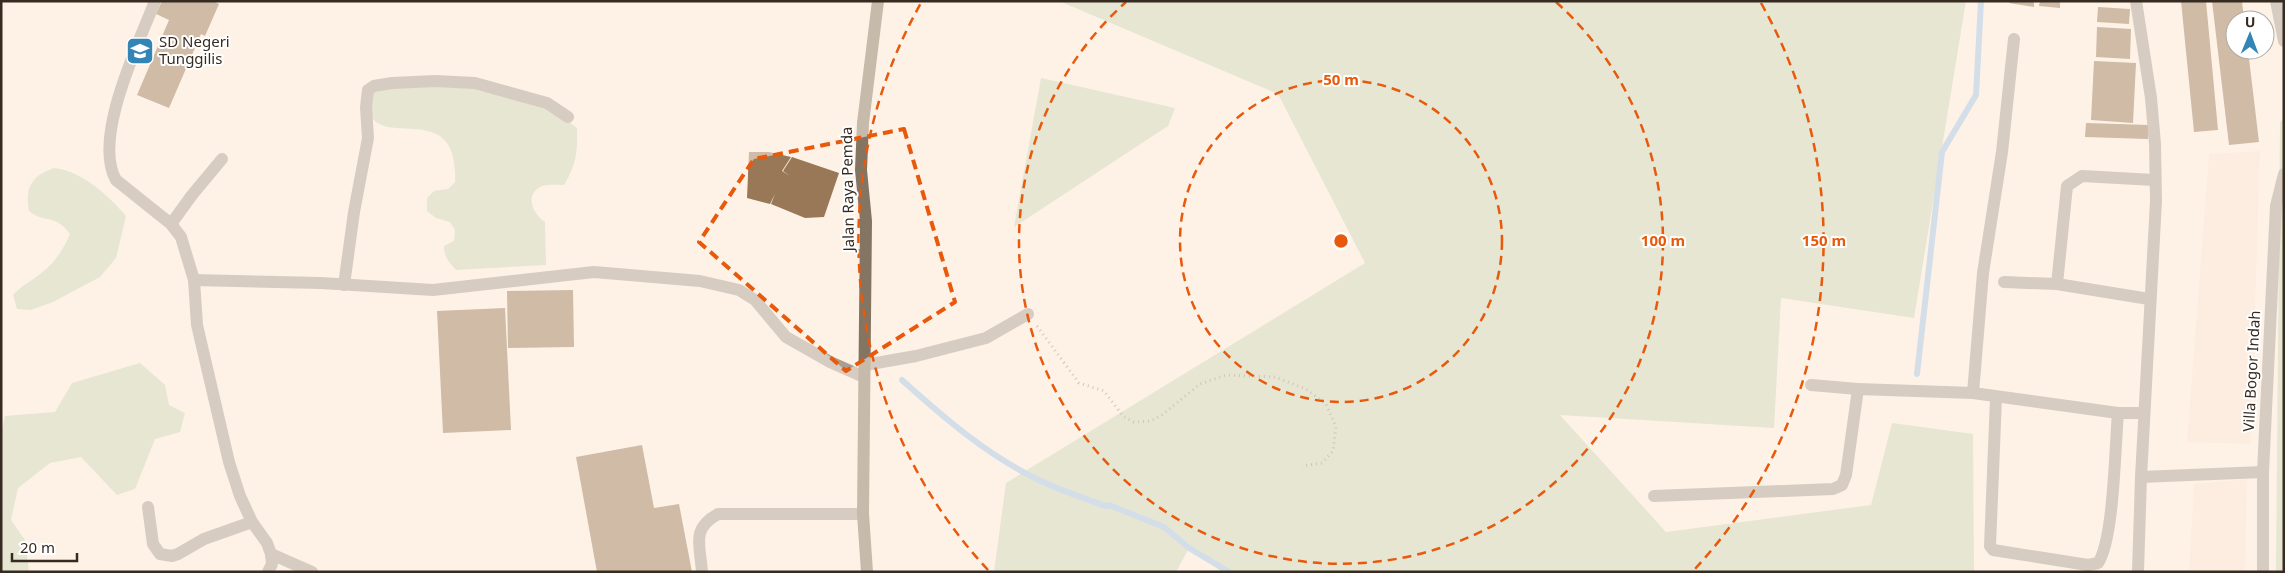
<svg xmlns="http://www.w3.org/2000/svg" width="2285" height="573" viewBox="0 0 2285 573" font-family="'Noto Sans',sans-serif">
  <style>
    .commercial { fill: #fbe6d7 }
    .green { fill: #c9d7ba }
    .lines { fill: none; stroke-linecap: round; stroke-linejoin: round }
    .stream { stroke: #a3c6e8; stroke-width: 6 }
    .building { fill: #987857 }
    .path { stroke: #9b8f85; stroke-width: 3; stroke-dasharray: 1 4; stroke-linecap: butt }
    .service { stroke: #a99e92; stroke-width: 12 }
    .minor { stroke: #a99e92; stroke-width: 12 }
    .tertiary { stroke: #a99e92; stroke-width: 12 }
    .secondary { stroke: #847563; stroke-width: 12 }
    .marked { fill: none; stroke: #e8590c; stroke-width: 4; stroke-dasharray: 10 6; stroke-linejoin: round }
    .ring { fill: none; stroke: #e8590c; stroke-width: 2.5; stroke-dasharray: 9 6 }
    .labels { text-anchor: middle; stroke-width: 4; stroke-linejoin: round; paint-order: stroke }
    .poi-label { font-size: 15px; fill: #362b21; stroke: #fff; text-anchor: start }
    .street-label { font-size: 15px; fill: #362b21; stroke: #fff }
    .centre { fill: #e8590c; stroke: #fff; stroke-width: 2.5 }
    .ring-label { font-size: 15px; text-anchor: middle; font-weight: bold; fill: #e8590c; stroke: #fff; stroke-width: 4; stroke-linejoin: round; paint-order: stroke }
  </style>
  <rect width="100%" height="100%" fill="#fef2e7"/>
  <!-- commercial -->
  <g class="commercial">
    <path d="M 2260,151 L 2251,444 L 2187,442 L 2209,154 Z"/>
    <path d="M 2247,479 L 2245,572 L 2189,572 L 2194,484 Z"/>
  </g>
  <!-- green -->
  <g class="green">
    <path d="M 1059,1 L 1966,1 L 1914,318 L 1781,298 L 1774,428 L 1560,415 L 1666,532 L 1871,505 L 1892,423 L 1973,434 L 1974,572 L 1222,572 L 1189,548 L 1176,572 L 994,572 L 1006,483 L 1365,263 L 1278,94 Z"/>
    <path d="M 1041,78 L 1175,108 L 1168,126 L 1014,227 Z"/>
    <path d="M 415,83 L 484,87 L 543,102 L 577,128 C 578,152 576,165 564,185 C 557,185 546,184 540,187 C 524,196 534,215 545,222 L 546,265 L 456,270 C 449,262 444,257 444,246 L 454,241 L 455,230 L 450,222 L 436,218 L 427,211 L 427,198 L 434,191 L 448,189 L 455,182 C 459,97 382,150 369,112 C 368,107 370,98 370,93 Z"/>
    <path d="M 2284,117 L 2284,572 L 2276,572 L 2280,122 Z"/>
    <path d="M 54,168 C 82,171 108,195 126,216 L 116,258 L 100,277 L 53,302 L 31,310 L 17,309 L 13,295 C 23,284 34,280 45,270 C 56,261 65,246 70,234 C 55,213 45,224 29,211 C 25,188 31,176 54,168 Z"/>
    <path d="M 140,363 L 165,385 L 169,405 L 185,413 L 180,432 L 155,439 L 135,489 L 117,495 L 81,457 L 50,463 L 18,488 L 11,520 L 25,540 L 29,572 L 1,572 L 1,434 L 5,416 L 55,412 L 72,383 Z"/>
  </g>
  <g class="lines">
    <!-- stream -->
    <g class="stream">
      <path d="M 1917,374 L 1942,152 L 1976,95 L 1981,1"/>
      <path d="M 902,380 C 943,417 987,455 1037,479 C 1058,490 1082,497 1105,506 L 1109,505 L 1164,527 L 1189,548 L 1229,572"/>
    </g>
  </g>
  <!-- building -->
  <g class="building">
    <path d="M 162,1 L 213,1 L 219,4 L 205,36 L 201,34 L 169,108 L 137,95 L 169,20 L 156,14 Z"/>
    <path d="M 2010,1 L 2034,1 L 2034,7 L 2009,3 Z"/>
    <path d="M 2040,1 L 2060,1 L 2060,8 L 2039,6 Z"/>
    <path d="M 2181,1 L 2206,1 L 2218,130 L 2194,132 Z"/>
    <path d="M 2212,1 L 2242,1 L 2244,20 L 2235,20 L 2235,50 L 2248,50 L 2259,142 L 2229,145 Z"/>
    <path d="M 2098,7 L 2130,9 L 2129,24 L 2097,22 Z"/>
    <path d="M 2097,27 L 2131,29 L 2130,59 L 2096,57 Z"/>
    <path d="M 2094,61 L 2136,63 L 2133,123 L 2091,120 Z"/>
    <path d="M 2086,123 L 2149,125 L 2148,139 L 2085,137 Z"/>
    <path d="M 749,152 L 769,152 L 791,157 L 782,171 L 790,176 L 783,171 L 792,157 L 839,173 L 824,217 L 805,218 L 771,204 L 775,194 L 770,204 L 747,198 Z"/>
    <path d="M 573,290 L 574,347 L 508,348 L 507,291 Z"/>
    <path d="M 505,308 L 511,430 L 443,433 L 437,311 Z"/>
    <path d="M 642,445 L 654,508 L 679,504 L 692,572 L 597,572 L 576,457 Z"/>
  </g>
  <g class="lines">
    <!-- path -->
    <path class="path" d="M 1037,326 L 1079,383 L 1104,391 L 1123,416 L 1134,422 L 1151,421 L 1162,415 L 1200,384 L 1226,375 L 1275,377 L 1306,389 L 1326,404 L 1336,427 L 1333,451 L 1322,463 L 1302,466"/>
    <!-- service -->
    <g class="service">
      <path d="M 865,365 L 916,356 L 986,338 L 1028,314"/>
      <path d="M 148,507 L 153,544 L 160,554 L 172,556 L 178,554 L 204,539 L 252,522"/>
      <path d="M 702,572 C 700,544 691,529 718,514 L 863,514"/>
    </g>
    <!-- minor -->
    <g class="minor">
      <path d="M 155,1 C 139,43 92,138 116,180 L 171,224 L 181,237 L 194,280 L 197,325 L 229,462 L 240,496 L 252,522 L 267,543 L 271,554 L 272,564 L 268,572"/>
      <path d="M 2136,1 L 2151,98 L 2155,144 L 2156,201 L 2141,477 L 2138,572"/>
      <path d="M 2276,1 L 2284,41"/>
      <path d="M 171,224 L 192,195 L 222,159"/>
      <path d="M 194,280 L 321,283 L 433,290 L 594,272 L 700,281 L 739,290 L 755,300 L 786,337 L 830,362 L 864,377"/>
      <path d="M 2004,282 L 2057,284"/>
      <path d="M 344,285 L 354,212 L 368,138 L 366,107 L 368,90 L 374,86 L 392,83 L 435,81 L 475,83 L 547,103 L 568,117"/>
      <path d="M 2149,299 L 2057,284 L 2067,186 L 2082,176 L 2154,180"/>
      <path d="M 1811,385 L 1858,389"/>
      <path d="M 1973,393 L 1983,273 L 2002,152 L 2014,39"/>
      <path d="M 1996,398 L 1990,546 L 1993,550 L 2088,565 L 2098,563 C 2114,540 2115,446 2118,413"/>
      <path d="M 2141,477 L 2263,472"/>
      <path d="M 1654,496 L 1833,489 L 1842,485 L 1846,475 L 1858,389 L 1973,393 L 2118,413 L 2144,413"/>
      <path d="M 271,554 L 312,572"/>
    </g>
    <!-- tertiary -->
    <path class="tertiary" d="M 2263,572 L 2263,472 L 2276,206 L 2284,174"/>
    <!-- secondary -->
    <path class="secondary" d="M 867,572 L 863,514 L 866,221 L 861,170 L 863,123 L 878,1"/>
  </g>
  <!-- marked area -->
  <path d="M0 0H2285V573H0ZM 904,129 L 955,302 L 846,371 L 699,242 L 754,159 Z" fill="#fef2e7" fill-opacity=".55" fill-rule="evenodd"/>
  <path class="marked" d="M 904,129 L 955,302 L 846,371 L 699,242 L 754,159 Z"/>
  <!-- distance rings -->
  <g class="ring">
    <circle cx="1341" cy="241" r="161"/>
    <path d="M1556 2A322 322 0 1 1 1126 2"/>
    <path d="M988 570A483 483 0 0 1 921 3M1761 3A483 483 0 0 1 1694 570"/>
  </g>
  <!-- icons -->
  <defs>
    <g id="school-square" transform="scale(1.4375)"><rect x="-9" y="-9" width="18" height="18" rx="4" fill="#3385b6" stroke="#fff"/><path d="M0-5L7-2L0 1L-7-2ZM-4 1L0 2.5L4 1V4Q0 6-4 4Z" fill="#fff"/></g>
  </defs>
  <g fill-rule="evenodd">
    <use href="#school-square" x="140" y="51"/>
  </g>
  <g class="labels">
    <!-- poi labels -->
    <g class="poi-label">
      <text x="159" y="47">SD Negeri<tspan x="159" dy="17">Tunggilis</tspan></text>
    </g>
    <!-- street labels -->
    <g class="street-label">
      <text transform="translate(848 189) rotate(-91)" y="5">Jalan Raya Pemda</text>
      <text transform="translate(2252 371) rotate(-87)" y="5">Villa Bogor Indah</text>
    </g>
  </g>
  <circle cx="1341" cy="241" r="8" class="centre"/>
  <g class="ring-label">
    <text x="1341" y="85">50 m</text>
    <text x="1663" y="246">100 m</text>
    <text x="1824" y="246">150 m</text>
  </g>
  <!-- border -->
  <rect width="2285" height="573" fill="none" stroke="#362b21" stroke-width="5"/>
  <!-- north arrow -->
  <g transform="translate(2250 35) rotate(1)"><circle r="24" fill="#ffffff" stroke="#afaaa6"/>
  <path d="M0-4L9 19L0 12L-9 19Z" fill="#3385b6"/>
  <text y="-8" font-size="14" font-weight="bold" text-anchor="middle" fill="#362b21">U</text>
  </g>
  <!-- scale -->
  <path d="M12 553v8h65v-8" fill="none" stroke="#362b21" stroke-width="2.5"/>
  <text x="20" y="553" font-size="15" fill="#362b21" stroke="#ffffff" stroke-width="4" paint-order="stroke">20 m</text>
</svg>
